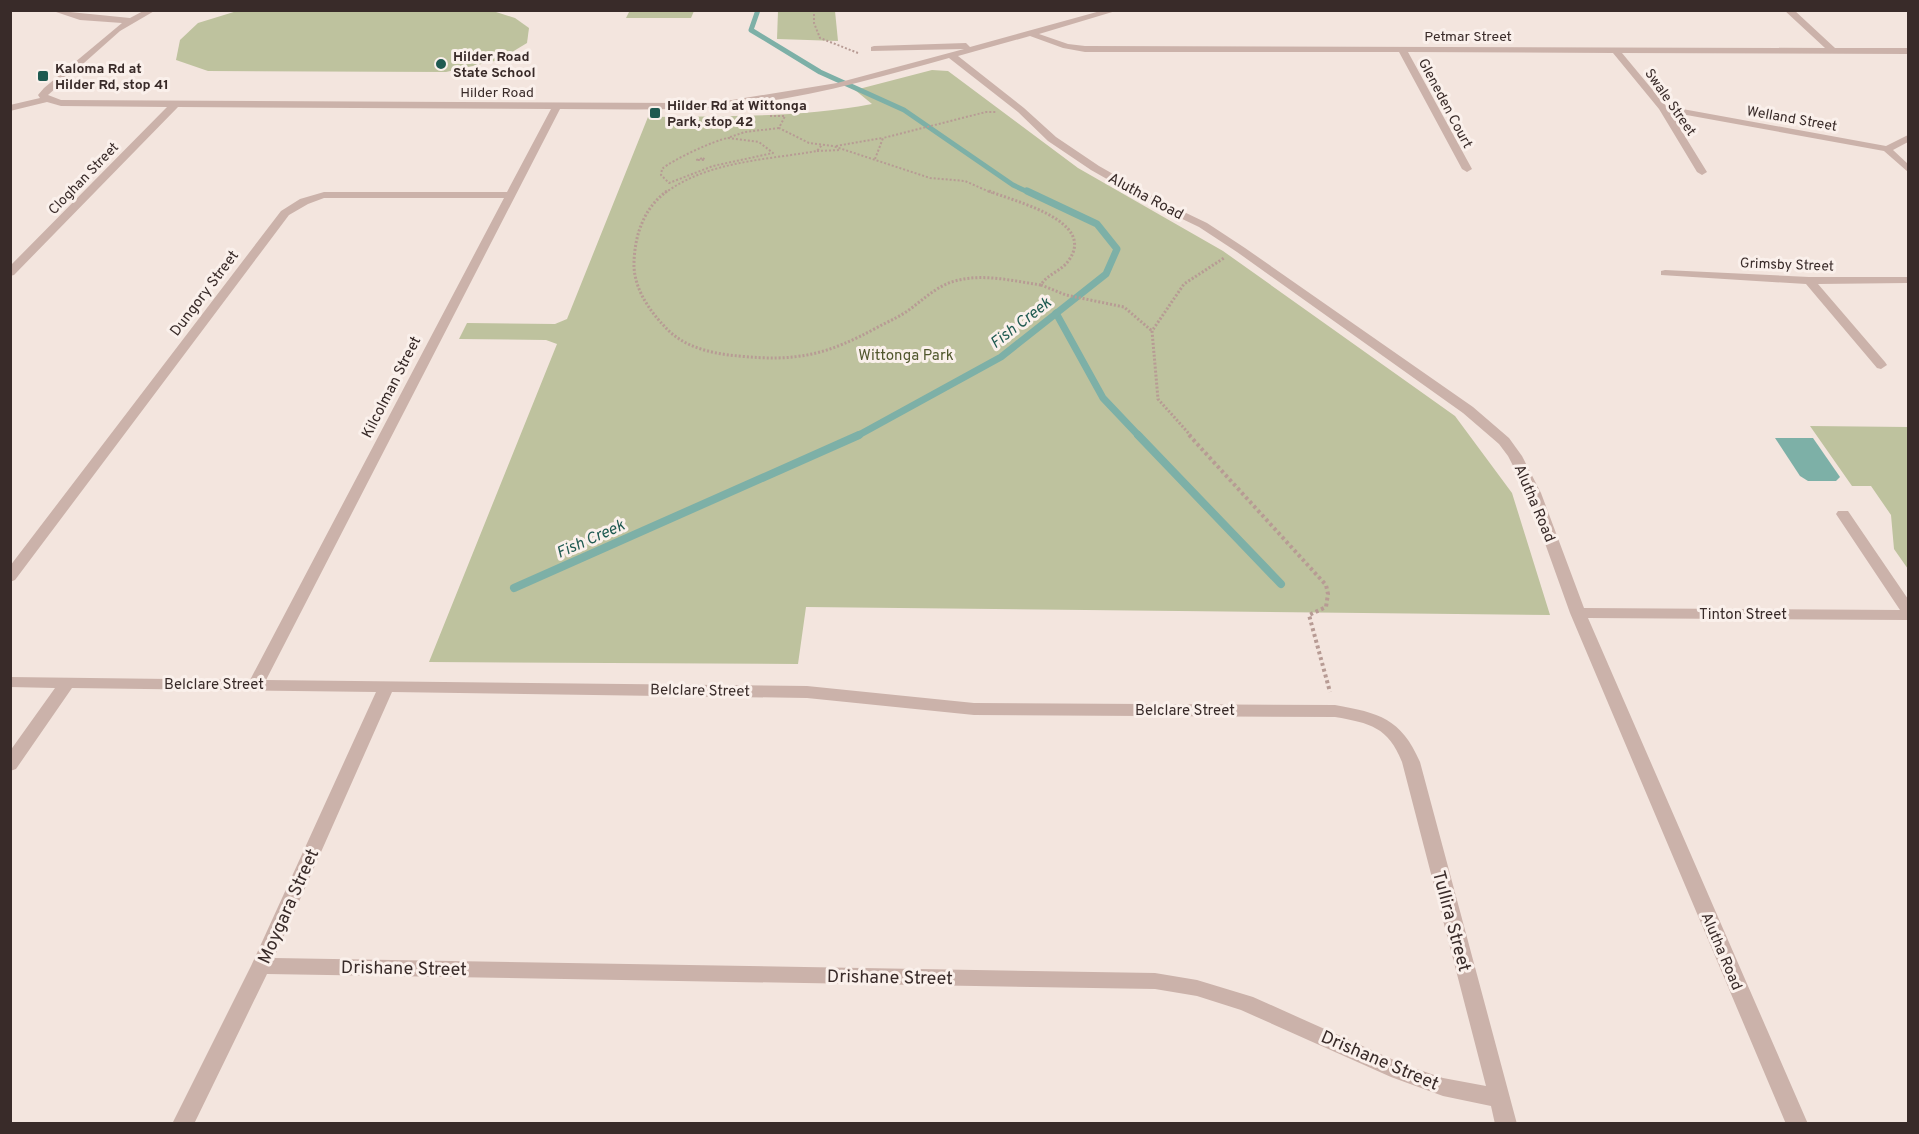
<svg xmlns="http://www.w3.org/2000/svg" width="1919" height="1134" viewBox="0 0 1919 1134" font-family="Overpass,sans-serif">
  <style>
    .green { fill: #bec29e }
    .water { fill: #7db0a7 }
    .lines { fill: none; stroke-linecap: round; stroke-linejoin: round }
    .stream-far2 { stroke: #7db0a7; stroke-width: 5 }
    .stream-far1 { stroke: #7db0a7; stroke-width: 7 }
    .stream { stroke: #7db0a7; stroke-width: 8 }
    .path-far2 { stroke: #b79b94; stroke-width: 2; stroke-dasharray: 2 2; stroke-linecap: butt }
    .path-far1 { stroke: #b79b94; stroke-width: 3; stroke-dasharray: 2 2; stroke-linecap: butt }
    .path { stroke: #b79b94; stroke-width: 4; stroke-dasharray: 3 3; stroke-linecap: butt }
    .minor { fill: #cbb2aa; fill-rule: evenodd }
    .poi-dot { fill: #1f5a51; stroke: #faf0eb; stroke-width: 2 }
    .labels { text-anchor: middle; stroke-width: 6; stroke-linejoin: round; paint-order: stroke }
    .far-street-label { font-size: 14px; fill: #392b29; stroke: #faf0eb }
    .far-poi-label { font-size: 14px; font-weight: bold; fill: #392b29; stroke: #faf0eb; text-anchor: start }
    .street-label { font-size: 15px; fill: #392b29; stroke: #faf0eb }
    .park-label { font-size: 15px; fill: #51572d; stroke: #faf0eb }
    .water-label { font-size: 16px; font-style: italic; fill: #1f5a51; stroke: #faf0eb }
    .near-street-label { font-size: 18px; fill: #392b29; stroke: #faf0eb }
  </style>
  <rect width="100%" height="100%" fill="#f3e5de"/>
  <!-- green -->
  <g class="green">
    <path d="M 630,10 L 694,10 L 694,11 L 691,18 L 626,18 Z"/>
    <path d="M 237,11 L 493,11 L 515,18 L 529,28 L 527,43 L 499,60 L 446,72 L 208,71 L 176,60 L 180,40 L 198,23 Z"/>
    <path d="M 778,11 L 835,11 L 838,41 L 777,39 Z"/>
    <path d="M 932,70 L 948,71 L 1078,168 L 1223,251 L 1455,416 L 1512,493 L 1550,615 L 806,607 L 798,664 L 429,662 L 557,344 L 546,340 L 459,339 L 467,323 L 555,324 L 567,319 L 648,117 C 723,116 798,118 872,104 L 855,90 Z"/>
    <path d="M 1810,426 L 1908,427 L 1908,569 L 1894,549 L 1891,515 L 1871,486 L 1852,486 Z"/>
  </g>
  <!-- water -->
  <path class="water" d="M 1775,438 L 1813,438 L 1840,477 L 1836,481 L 1808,481 L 1800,476 Z"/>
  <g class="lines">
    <!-- stream-far2 -->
    <path class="stream-far2" d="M 758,10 L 751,30 L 820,72 L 904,110 L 1013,185 L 1030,193"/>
    <!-- stream-far1 -->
    <g class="stream-far1">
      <path d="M 1056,313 L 1103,398 L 1139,436"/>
      <path d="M 857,436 L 1001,357 L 1106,274 L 1117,249 L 1097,224 L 1027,191"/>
    </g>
    <!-- stream -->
    <g class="stream">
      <path d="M 1138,435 L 1281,584"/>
      <path d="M 514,588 L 859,435"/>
    </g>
    <!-- path-far2 -->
    <g class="path-far2">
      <path d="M 814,10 L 814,23 L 820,38 L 858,53"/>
      <path d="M 770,116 L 785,116 L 779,128 L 809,143 L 833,146 L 930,178 L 965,181 L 992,193"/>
      <path d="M 730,137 L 745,132 L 779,128"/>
      <path d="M 728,138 L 759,142 L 773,153 L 713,166 L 669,183 L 661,175 L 662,169 C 672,160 715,140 728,138 Z"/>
      <path d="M 836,146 L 882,138"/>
      <path d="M 817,151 L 840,150"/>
      <path d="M 703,158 L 705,160 L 696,160 Z"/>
      <path d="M 875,159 L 883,138 L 986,112 L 997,112"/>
      <path d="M 665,193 C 708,161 766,160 817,151 L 822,145"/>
    </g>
    <!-- path-far1 -->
    <g class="path-far1">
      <path d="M 667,191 C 644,208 635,234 634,262 C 633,288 650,312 668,330 C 686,348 714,354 739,356 C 796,362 827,355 878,327 C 887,322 897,318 906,312 C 922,301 936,286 955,281 C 983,273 1013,281 1041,285"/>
      <path d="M 989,191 C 1012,201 1097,220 1069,260 C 1062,271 1047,274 1041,285 L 1066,295 L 1124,307 L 1152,331"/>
      <path d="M 1191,436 L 1158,399 L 1152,331 L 1184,284 L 1224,258"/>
    </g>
    <!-- path -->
    <path class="path" d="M 1189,435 L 1326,585 L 1328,594 L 1326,607 L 1309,615 L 1330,692"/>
    <!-- minor -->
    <g class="minor">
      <path d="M 50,10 L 130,18 L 145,10 L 156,10 L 120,31 L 48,95 L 61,100 L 682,103 L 732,100 L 837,83 L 964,49 L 871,51 L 871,47 L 874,46 L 966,43 L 970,47 L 1104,10 L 1119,10 L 1039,34 L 1068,44 L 1085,46 L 1825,48 L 1784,10 L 1794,10 L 1835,48 L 1908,48 L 1908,54 L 1622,53 L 1666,106 L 1886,146 L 1908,135 L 1908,142 L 1893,150 L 1908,164 L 1908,172 L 1884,151 L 1670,112 L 1707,172 L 1702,175 L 1697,172 L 1659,109 L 1613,53 L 1408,52 L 1472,169 L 1467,172 L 1462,169 L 1399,52 L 1085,52 L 1063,48 L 1030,36 L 958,56 L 1024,108 L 1056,137 L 1099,166 L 1159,200 L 1207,223 L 1245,248 L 1473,407 L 1509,438 L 1522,456 L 1541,493 L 1584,608 L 1900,610 L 1836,514 L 1838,511 L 1848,511 L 1908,599 L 1908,620 L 1588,618 L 1808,1124 L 1786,1124 L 1570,613 L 1527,493 L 1508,456 L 1499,444 L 1463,413 L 1237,252 L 1199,227 L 1151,204 L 1091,170 L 1048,141 L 1018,112 L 949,58 C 877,78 805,99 730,106 C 674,111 617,109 560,109 L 266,680 L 807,686 L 974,703 L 1335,705 C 1379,713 1401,718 1420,762 L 1517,1124 L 1495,1124 L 1491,1106 L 1443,1096 L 1391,1077 L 1241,1010 L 1197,996 L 1155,989 L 267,974 L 194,1124 L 172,1124 L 251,966 L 376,692 L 72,688 L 16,769 L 10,771 L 10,751 L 55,688 L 10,687 L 10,677 L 250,680 L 504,198 L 324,198 L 308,204 L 289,215 L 15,580 L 10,582 L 10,566 L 281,211 L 300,199 L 324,192 L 507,192 L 551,109 L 178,107 L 14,275 L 10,276 L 10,266 L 167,107 L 61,106 L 47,102 L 10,111 L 10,105 L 40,98 L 38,95 L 44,88 L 122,23 L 80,20 ZM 392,692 L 807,698 L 974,715 L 1335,717 C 1370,723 1388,727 1402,762 L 1486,1086 L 1443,1078 L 1405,1065 L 1253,997 L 1197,980 L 1155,973 L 274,958 Z"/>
      <path d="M 1665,270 L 1809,277 L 1908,277 L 1908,283 L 1818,284 L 1885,362 L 1887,365 L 1881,369 L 1877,368 L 1806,284 L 1661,275 L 1661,271 Z"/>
    </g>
  </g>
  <!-- markers -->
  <g class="poi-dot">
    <circle cx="441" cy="64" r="6"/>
    <rect x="37" y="70" width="12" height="12" rx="3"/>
    <rect x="649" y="107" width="12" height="12" rx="3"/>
  </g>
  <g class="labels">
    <!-- far-street labels -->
    <g class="far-street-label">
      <text x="1468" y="41">Petmar Street</text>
      <text x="497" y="97">Hilder Road</text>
      <text transform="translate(1671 102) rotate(55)" y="5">Swale Street</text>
      <text transform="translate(1446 103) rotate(62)" y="5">Gleneden Court</text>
      <text transform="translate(1792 118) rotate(10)" y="5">Welland Street</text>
      <text transform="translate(83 178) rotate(-46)" y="5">Cloghan Street</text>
      <text transform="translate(1787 264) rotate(2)" y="5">Grimsby Street</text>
    </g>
    <!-- far-poi labels -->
    <g class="far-poi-label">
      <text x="453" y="61">Hilder Road<tspan x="453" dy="16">State School</tspan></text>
      <text x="55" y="73">Kaloma Rd at<tspan x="55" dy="16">Hilder Rd, stop 41</tspan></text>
      <text x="667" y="110">Hilder Rd at Wittonga<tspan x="667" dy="16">Park, stop 42</tspan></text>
    </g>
    <!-- street labels -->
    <g class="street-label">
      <text transform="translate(1146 196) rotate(28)" y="5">Alutha Road</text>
      <text transform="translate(204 293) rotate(-53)" y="5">Dungory Street</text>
      <text transform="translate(391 387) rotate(-63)" y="5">Kilcolman Street</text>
      <text transform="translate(1535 503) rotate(67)" y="5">Alutha Road</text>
      <text x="1743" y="619">Tinton Street</text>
      <text x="214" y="689">Belclare Street</text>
      <text transform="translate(700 690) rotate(1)" y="5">Belclare Street</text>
      <text x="1185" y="715">Belclare Street</text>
      <text transform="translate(1722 951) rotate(67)" y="5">Alutha Road</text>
    </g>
    <!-- park labels -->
    <g class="park-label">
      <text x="906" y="360">Wittonga Park</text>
    </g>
    <!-- water labels -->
    <g class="water-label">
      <text transform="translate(1020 322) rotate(-38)" y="6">Fish Creek</text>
      <text transform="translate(590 538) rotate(-24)" y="6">Fish Creek</text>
    </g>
    <!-- near-street labels -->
    <g class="near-street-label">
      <text transform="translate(288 906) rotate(-66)" y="6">Moygara Street</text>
      <text transform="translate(1452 921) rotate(75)" y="6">Tullira Street</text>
      <text transform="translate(404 968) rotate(1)" y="6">Drishane Street</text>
      <text transform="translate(890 977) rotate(1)" y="6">Drishane Street</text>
      <text transform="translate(1380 1060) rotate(23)" y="6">Drishane Street</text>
    </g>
  </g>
  <!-- border -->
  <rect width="1919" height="1134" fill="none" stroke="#392b29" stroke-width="24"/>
</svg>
